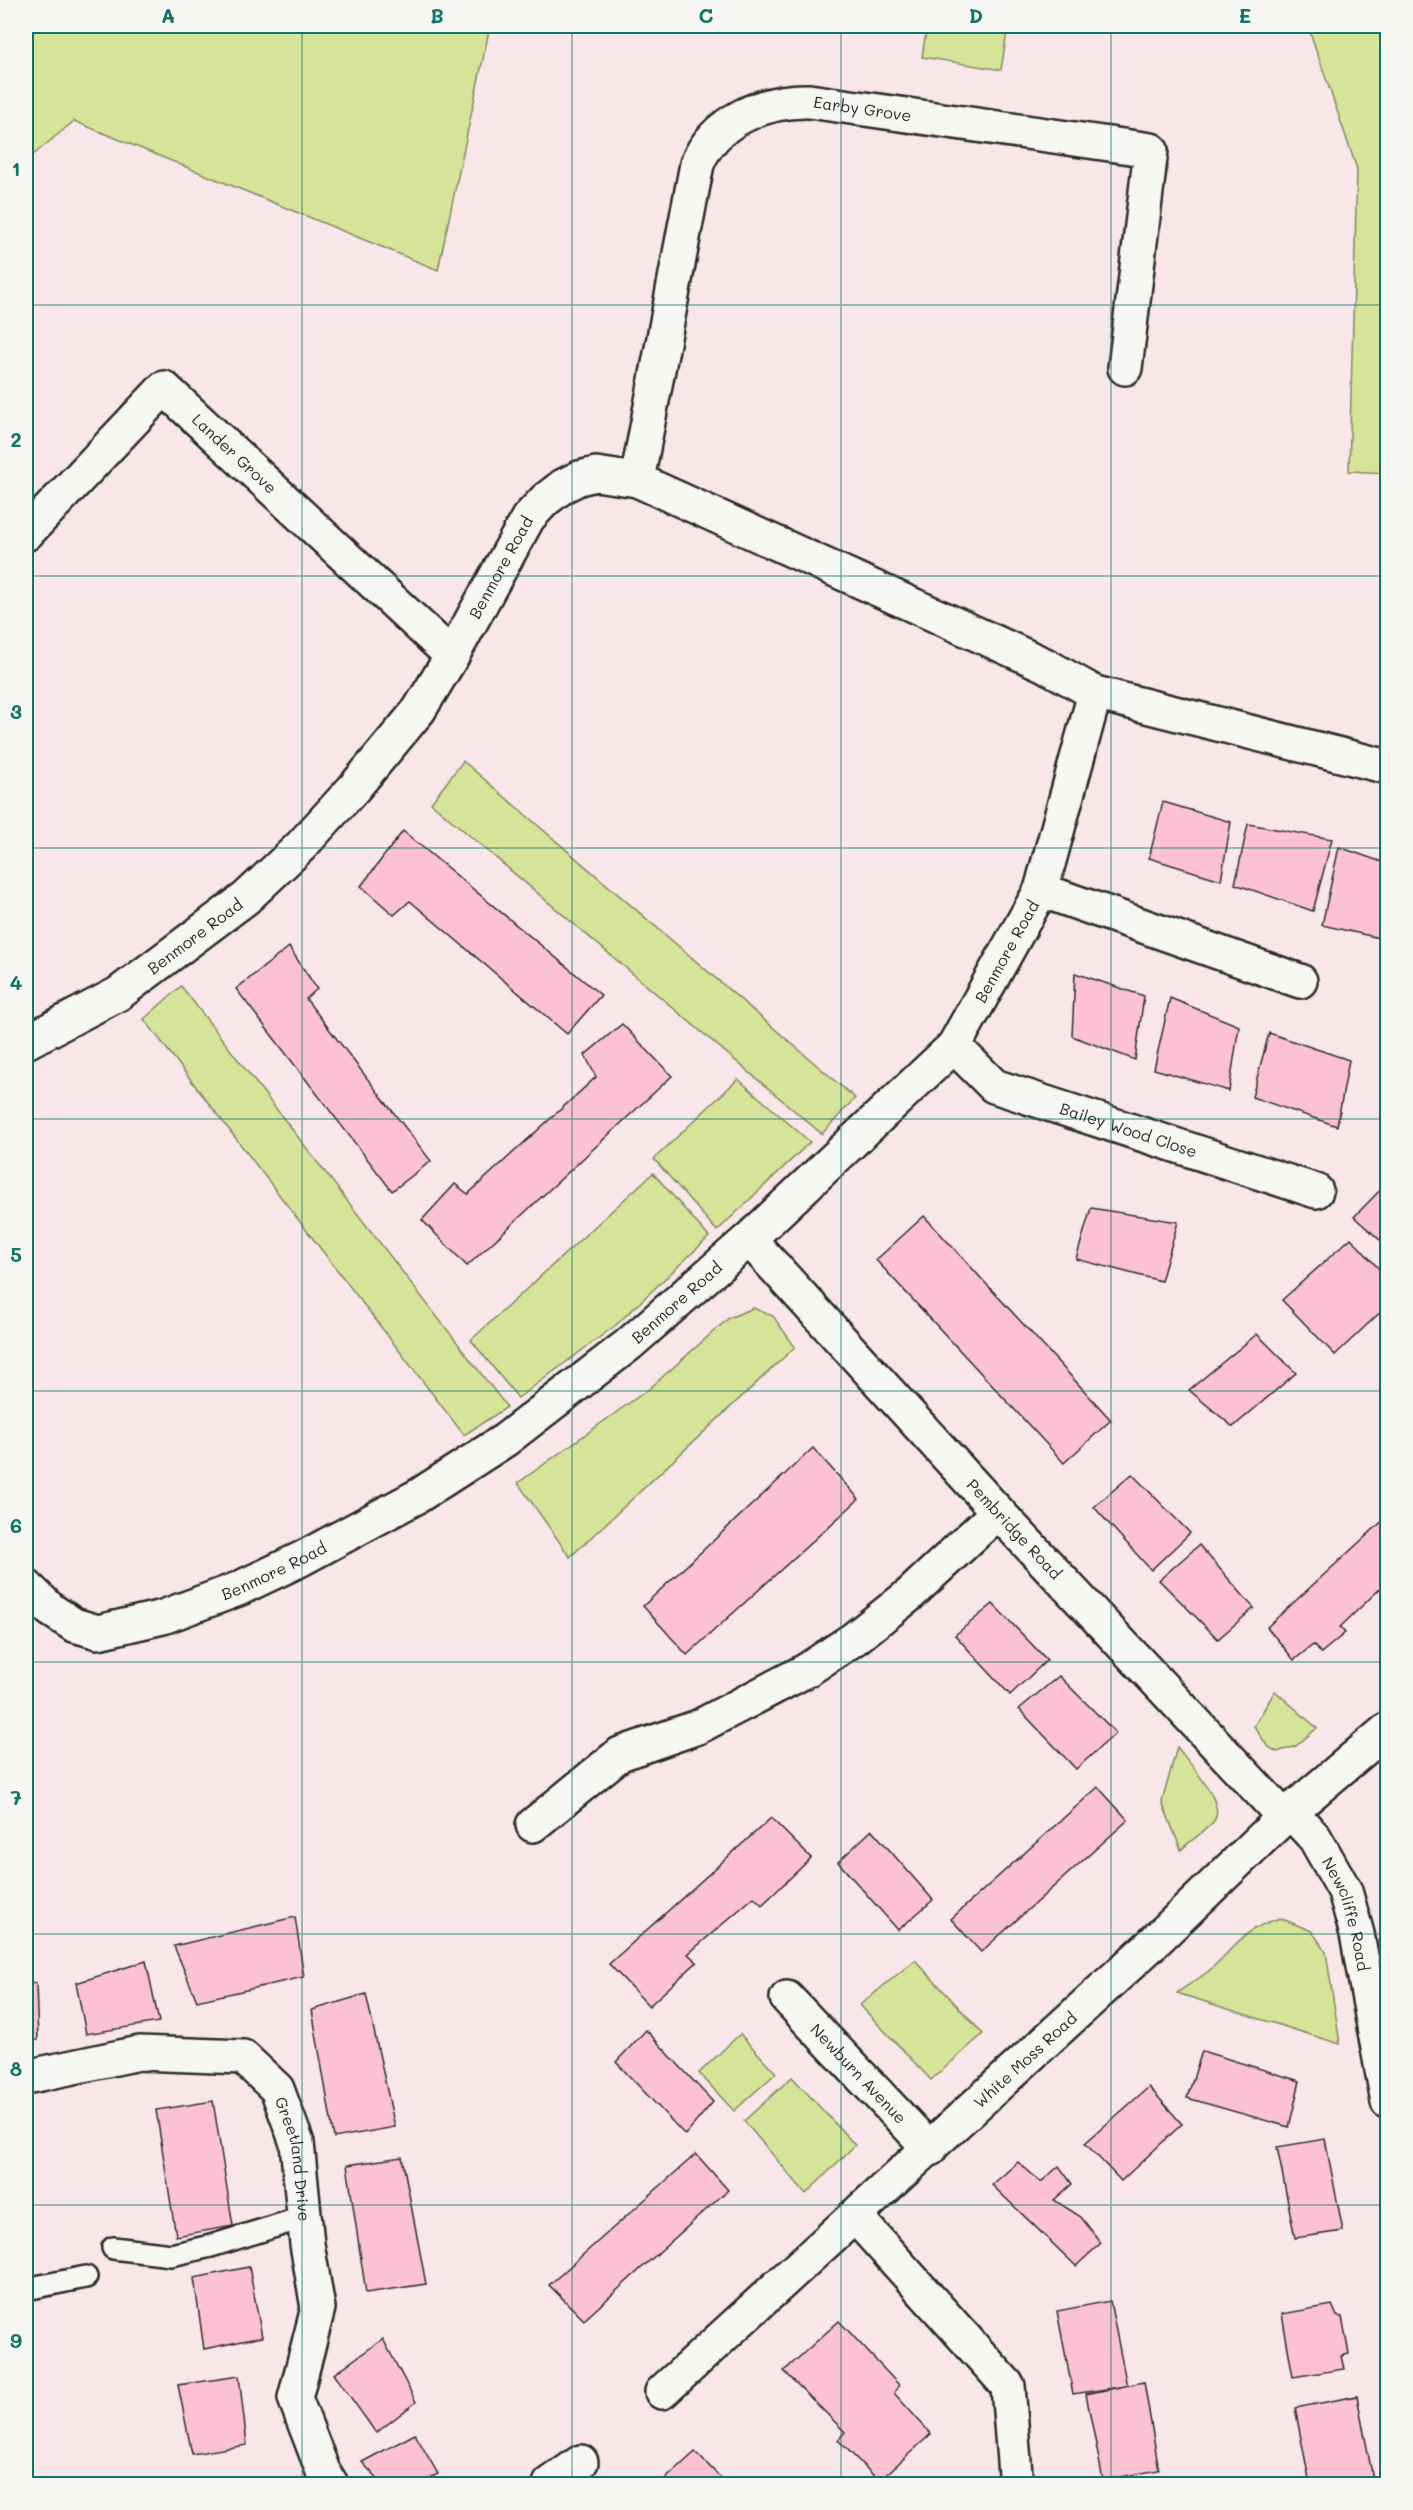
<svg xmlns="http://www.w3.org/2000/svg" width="1413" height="2510" viewBox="0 0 1413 2510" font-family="Mali,sans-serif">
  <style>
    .green { fill: #d5e498; stroke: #808862; stroke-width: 1.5 }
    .building { fill: #fcc2d4; stroke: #2b2b2b; stroke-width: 1.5 }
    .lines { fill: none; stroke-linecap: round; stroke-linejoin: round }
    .service-casing { stroke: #2b2b2b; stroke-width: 26 }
    .minor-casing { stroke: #2b2b2b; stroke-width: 38 }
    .service { stroke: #f6f6f2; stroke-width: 21 }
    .minor { stroke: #f6f6f2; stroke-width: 33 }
    .grid { fill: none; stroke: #0f766e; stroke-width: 1.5; stroke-opacity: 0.55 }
    .labels { text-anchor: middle; stroke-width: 4.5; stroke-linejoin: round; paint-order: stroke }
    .street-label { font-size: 16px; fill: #2b2b2b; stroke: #f6f6f2 }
    .neatline { fill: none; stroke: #0f766e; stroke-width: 2 }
    .grid-label { font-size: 20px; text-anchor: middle; font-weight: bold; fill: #0f766e }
  </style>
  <rect width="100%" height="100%" fill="#f8e6e9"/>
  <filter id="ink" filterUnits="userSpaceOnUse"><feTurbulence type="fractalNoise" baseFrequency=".0167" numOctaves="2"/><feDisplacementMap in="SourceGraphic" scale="12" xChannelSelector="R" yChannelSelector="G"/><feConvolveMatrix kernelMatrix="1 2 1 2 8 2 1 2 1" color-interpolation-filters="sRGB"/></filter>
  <g filter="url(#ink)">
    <!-- green -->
    <g class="green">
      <path d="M 26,26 L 490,26 L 438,270 L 74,121 L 26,161 Z"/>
      <path d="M 927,26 L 1008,26 L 1001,70 L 922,57 Z"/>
      <path d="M 1308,26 L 1387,26 L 1387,473 L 1349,471 L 1357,169 Z"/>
      <path d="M 463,761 L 855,1098 L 822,1134 L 431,803 Z"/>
      <path d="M 181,986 L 507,1407 L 464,1435 L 144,1019 Z"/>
      <path d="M 738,1079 L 810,1142 L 717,1231 L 654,1159 Z"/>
      <path d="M 653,1173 L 709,1237 L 616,1325 L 518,1398 L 471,1340 Z"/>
      <path d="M 753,1308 L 773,1316 L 795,1347 L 570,1557 L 518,1483 L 650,1388 L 729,1318 Z"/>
      <path d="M 1275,1691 L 1317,1728 L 1296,1746 L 1277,1752 L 1267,1746 L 1254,1726 Z"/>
      <path d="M 1177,1747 C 1188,1762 1229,1805 1213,1822 C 1204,1832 1191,1840 1181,1850 L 1162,1802 Z"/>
      <path d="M 1280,1918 L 1312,1931 L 1326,1952 L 1340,2044 L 1177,1993 C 1188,1985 1202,1977 1212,1968 C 1239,1943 1242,1930 1280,1918 Z"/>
      <path d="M 915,1960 L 983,2034 L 931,2080 L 860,2005 Z"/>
      <path d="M 740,2034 L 776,2073 L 734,2111 L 699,2073 Z"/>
      <path d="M 792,2077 L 855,2145 L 806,2194 L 744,2121 Z"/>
    </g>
    <!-- building -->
    <g class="building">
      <path d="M 1163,802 L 1231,822 L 1221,880 L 1149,858 Z"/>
      <path d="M 1248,824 L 1332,839 L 1313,911 L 1235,884 Z"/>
      <path d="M 403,831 L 601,995 L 567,1034 L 410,901 L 394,915 L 361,886 Z"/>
      <path d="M 1339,847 L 1388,864 L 1388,940 L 1322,925 Z"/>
      <path d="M 289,947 L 317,989 L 306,999 L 431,1161 L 392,1191 L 236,989 Z"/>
      <path d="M 1075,973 L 1144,996 L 1135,1060 L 1072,1036 Z"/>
      <path d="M 1170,998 L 1239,1026 L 1229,1091 L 1154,1069 Z"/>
      <path d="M 622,1024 L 672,1076 L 467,1266 L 422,1220 L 455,1184 L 468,1194 L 596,1077 L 585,1055 Z"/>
      <path d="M 1269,1033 L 1349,1060 L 1337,1126 L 1252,1097 Z"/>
      <path d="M 1388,1182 L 1388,1247 L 1354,1217 Z"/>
      <path d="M 1091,1208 L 1178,1222 L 1161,1281 L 1076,1259 Z"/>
      <path d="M 924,1216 L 1111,1420 L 1064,1463 L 876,1260 Z"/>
      <path d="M 1351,1238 L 1388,1279 L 1388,1305 L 1335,1355 L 1282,1300 Z"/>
      <path d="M 1257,1334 L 1296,1373 L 1233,1427 L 1189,1390 Z"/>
      <path d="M 813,1448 L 859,1499 L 687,1655 L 643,1606 Z"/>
      <path d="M 1132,1474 L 1190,1533 L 1151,1570 L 1094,1507 Z"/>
      <path d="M 1388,1516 L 1388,1581 L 1340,1627 L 1345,1633 L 1321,1653 L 1313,1645 L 1294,1660 L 1267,1627 Z"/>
      <path d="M 1199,1545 L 1254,1608 L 1218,1639 L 1159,1580 Z"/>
      <path d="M 993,1604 L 1047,1660 L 1010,1695 L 955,1635 Z"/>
      <path d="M 1059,1676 L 1116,1733 L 1076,1769 L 1019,1709 Z"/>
      <path d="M 1098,1787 L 1128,1820 L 981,1952 L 951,1919 Z"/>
      <path d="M 771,1818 L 811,1858 L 762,1905 L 754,1897 L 688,1954 L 697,1962 L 649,2006 L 609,1964 Z"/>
      <path d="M 872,1830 L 933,1900 L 898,1930 L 838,1862 Z"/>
      <path d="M 295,1917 L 304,1977 L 197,2001 L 174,1946 Z"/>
      <path d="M 146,1961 L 159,2022 L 86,2034 L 76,1983 Z"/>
      <path d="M 36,1983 L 38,2040 L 26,2041 L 26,1984 Z"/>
      <path d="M 366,1994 L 395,2127 L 334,2138 L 312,2010 Z"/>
      <path d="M 646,2030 L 713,2102 L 685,2135 L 616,2062 Z"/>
      <path d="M 1202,2051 L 1300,2081 L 1289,2127 L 1187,2098 Z"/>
      <path d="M 1149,2087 L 1182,2124 L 1121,2181 L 1085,2143 Z"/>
      <path d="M 213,2101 L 233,2226 L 176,2236 L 156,2110 Z"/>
      <path d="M 1325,2139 L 1343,2231 L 1295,2238 L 1277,2147 Z"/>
      <path d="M 696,2154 L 728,2190 L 584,2320 L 549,2285 Z"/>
      <path d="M 402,2157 L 426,2284 L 366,2293 L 347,2165 Z"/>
      <path d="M 1018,2162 L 1041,2182 L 1059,2166 L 1072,2184 L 1054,2200 L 1081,2217 L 1101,2243 L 1076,2266 L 992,2185 Z"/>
      <path d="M 249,2267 L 262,2337 L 204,2349 L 194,2278 Z"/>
      <path d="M 1110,2301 L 1127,2386 L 1073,2394 L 1057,2311 Z"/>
      <path d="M 1332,2305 L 1337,2316 L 1342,2317 L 1349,2354 L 1341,2356 L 1344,2369 L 1293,2377 L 1282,2314 Z"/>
      <path d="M 839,2321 L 899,2385 L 894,2393 L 931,2434 L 879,2481 L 838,2440 L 845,2432 L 784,2371 Z"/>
      <path d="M 383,2339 L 416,2402 L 376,2433 L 334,2374 Z"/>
      <path d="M 239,2376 L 247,2445 L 192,2454 L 178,2385 Z"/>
      <path d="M 1144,2382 L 1159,2470 L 1103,2480 L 1086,2394 Z"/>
      <path d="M 1357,2396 L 1374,2484 L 1310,2484 L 1295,2408 Z"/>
      <path d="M 415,2434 L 438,2474 L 418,2484 L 382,2484 L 362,2462 Z"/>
      <path d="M 695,2452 L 727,2484 L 660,2484 Z"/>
      <path d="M 262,2479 L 263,2484 L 226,2484 Z"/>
    </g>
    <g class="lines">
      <!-- service casing -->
      <g class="service-casing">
        <g id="service">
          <path d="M 113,2248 L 171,2255 L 211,2246 L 305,2217"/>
          <path d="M 26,2289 L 86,2277"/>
        </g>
      </g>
      <!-- minor casing -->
      <g class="minor-casing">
        <g id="minor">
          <path id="s1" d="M 637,480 L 697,164 C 714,121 764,100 809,101 L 1151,150 L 1125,368"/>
          <path id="s2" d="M 26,534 L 164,388 L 452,656"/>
          <path d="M 1041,890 L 1300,981"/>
          <path id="s3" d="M 26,1042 L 118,994 L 246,898 L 301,846 L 354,788 L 419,710 L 452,656 L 528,518 L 545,500 L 563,486 L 579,478 L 596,474 L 637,480 L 1045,665 L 1095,693 L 1388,767"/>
          <path id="s4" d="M 954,1046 L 994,1086 L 1316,1191"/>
          <path id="s5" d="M 749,1239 L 998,1512 L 1284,1817"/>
          <path id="s6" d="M 26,1586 L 51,1610 L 74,1625 L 98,1632 L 163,1617 L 238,1589 L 301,1559 L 418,1496 L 505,1440 L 628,1345 L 749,1239 L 954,1046 L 1041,890 L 1095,693"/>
          <path id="s7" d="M 1290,1811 L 1315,1838 L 1345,1891 L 1357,1934 L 1388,2102"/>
          <path d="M 533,1825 L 620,1754 L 698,1727 L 807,1670 L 855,1638 L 908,1596 L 998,1512"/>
          <path id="s8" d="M 787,1998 L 930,2149"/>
          <path id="s9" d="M 26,2077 L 139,2053 L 243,2057 L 277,2089 L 297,2143 L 307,2244 L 318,2308 L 295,2398 L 323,2471 L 331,2484"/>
          <path d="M 856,2217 L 1008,2386 L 1015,2474"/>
          <path id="s10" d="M 662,2392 L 1152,1944 L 1284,1817 L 1388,1729"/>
          <path d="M 550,2484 L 581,2462"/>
        </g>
      </g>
      <!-- service -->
      <use href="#service" class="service"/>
      <!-- minor -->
      <use href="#minor" class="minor"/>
    </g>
  </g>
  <!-- grid -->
  <path class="grid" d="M 302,26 L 302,2484M 572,26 L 572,2484M 841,26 L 841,2484M 1111,26 L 1111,2484M 26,305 L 1388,305M 26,576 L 1388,576M 26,848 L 1388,848M 26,1119 L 1388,1119M 26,1391 L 1388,1391M 26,1662 L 1388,1662M 26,1934 L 1388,1934M 26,2205 L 1388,2205"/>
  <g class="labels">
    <!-- street labels -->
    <g class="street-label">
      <text dy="6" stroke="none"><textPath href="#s1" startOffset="512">Earby Grove</textPath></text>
      <text dy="6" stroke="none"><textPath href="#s2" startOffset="297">Lander Grove</textPath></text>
      <text dy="6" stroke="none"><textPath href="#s3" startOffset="684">Benmore Road</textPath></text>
      <text dy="6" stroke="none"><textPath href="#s3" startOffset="200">Benmore Road</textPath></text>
      <text dy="6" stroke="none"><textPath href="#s6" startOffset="1246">Benmore Road</textPath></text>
      <text dy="6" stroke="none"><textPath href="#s4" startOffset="198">Bailey Wood Close</textPath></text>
      <text dy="6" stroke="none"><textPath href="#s6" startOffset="760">Benmore Road</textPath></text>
      <text dy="6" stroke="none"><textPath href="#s5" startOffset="393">Pembridge Road</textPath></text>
      <text dy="6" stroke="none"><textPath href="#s6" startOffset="274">Benmore Road</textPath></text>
      <text dy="6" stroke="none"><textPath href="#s7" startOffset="120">Newcliffe Road</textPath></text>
      <text dy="6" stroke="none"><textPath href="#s10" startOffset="492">White Moss Road</textPath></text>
      <text dy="6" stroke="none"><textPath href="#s8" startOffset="104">Newburn Avenue</textPath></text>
      <text dy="6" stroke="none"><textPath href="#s9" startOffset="339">Greetland Drive</textPath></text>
    </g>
  </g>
  <!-- margin -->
  <rect width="1413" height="2510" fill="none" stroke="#f6f6f2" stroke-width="66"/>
  <rect x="33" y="33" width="1347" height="2444" class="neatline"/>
  <g class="grid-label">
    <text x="168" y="23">A</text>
    <text x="437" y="23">B</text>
    <text x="706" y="23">C</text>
    <text x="976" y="23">D</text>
    <text x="1245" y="23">E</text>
    <text x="16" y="176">1</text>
    <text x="16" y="447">2</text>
    <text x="16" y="719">3</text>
    <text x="16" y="990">4</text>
    <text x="16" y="1262">5</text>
    <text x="16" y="1533">6</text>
    <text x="16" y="1805">7</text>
    <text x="16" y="2076">8</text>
    <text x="16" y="2348">9</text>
  </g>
</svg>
